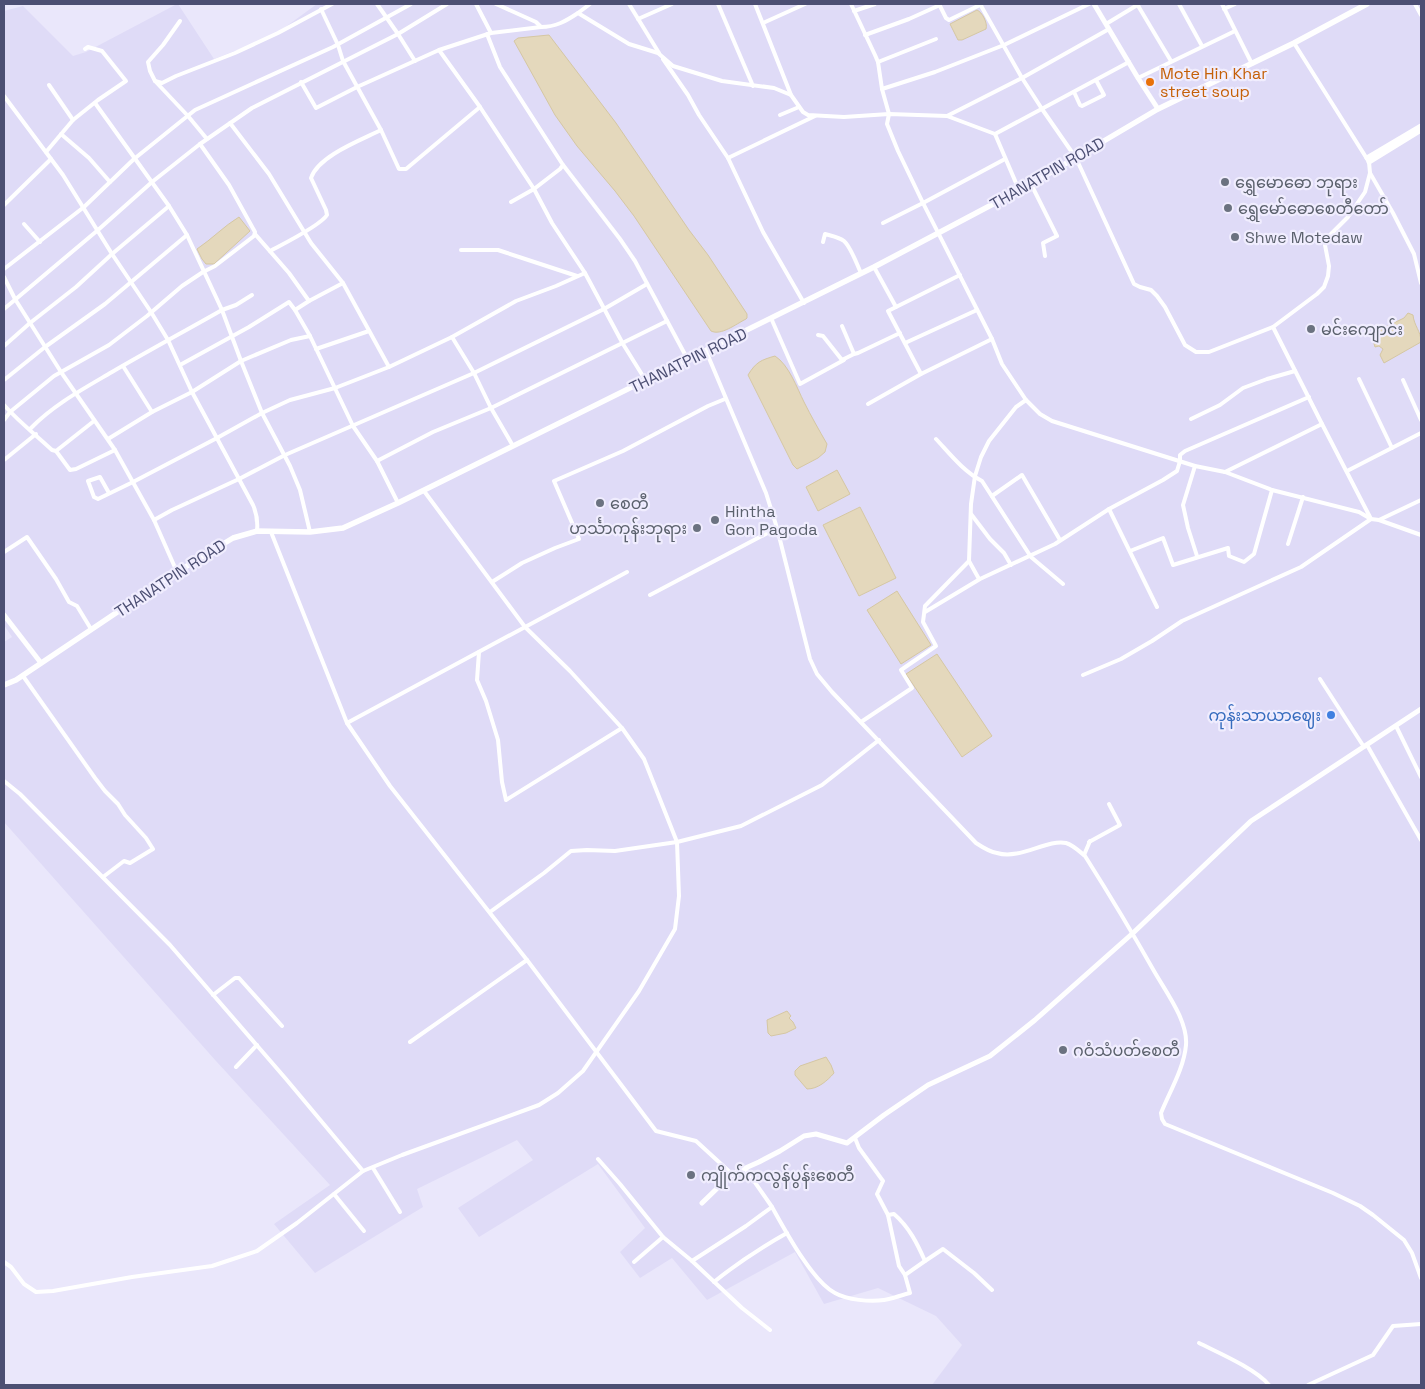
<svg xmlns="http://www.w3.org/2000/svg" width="1425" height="1389" viewBox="0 0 1425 1389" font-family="'Space Grotesk','Noto Sans Myanmar',sans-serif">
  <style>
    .residential { fill: #dfdbf7 }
    .water { fill: #e4d8bc; stroke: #d5c7a3 }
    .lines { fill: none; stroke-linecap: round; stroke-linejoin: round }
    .minor { stroke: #fff; stroke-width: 4 }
    .tertiary { stroke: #fff; stroke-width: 5 }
    .secondary { stroke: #fff; stroke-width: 5.5 }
    .food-dot { fill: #e8710a; stroke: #f0edfe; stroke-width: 2 }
    .worship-dot { fill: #6b7280; stroke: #f0edfe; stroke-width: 2 }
    .shop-dot { fill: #3f7fe0; stroke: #f0edfe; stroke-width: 2 }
    .labels { text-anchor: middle; stroke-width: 4.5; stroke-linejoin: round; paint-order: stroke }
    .food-label { font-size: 16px; fill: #c56008; stroke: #f0edfe; text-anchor: start }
    .street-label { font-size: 16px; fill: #4c4f73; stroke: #f0edfe }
    .worship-label { font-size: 16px; fill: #5b616d; stroke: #f0edfe; text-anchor: start }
    .shop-label { font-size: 16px; fill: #366cbe; stroke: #f0edfe; text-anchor: end }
  </style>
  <rect width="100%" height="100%" fill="#eae7fb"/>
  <!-- residential -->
  <path class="residential" d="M 177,4 L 178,4 L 214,59 L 273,36 L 317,4 L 1421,4 L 1421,1385 L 932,1385 L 962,1345 L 936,1316 L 878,1288 L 824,1304 L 795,1252 L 707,1300 L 672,1258 L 640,1278 L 620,1252 L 645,1228 L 598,1164 L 479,1237 L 458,1208 L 533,1160 L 517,1140 L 417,1189 L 423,1207 L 315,1273 L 274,1224 L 330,1185 L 216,1061 L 4,822 L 4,642 L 12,637 L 4,625 L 4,11 L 23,6 L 73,56 L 86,52 Z"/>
  <!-- water -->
  <g class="water">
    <path d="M 977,10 C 982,12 988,23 986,29 L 962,40 L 958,40 L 950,24 Z"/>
    <path d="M 549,35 L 616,123 L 689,230 L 708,255 L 747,314 L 747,318 L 746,319 C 736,324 721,336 711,331 L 634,216 L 615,191 L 577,146 L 555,115 L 514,41 L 518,38 Z"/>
    <path d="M 239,217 L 250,231 L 214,264 L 206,264 L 202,259 L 197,249 C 212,239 224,226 239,217 Z"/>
    <path d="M 1408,313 L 1413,315 C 1414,326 1421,331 1421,342 L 1384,363 L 1380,355 L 1383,349 L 1379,346 L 1375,347 L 1371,334 L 1404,318 Z"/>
    <path d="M 775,356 C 789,365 797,388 804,402 C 811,416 819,430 827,444 L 825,452 L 818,458 L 797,469 L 793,465 L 748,375 C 756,362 761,360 775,356 Z"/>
    <path d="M 837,470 L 850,494 L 818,511 L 806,487 Z"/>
    <path d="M 860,507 L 896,578 L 859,596 L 823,525 Z"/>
    <path d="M 897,591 L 931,645 L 901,664 L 867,610 Z"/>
    <path d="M 937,654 L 992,736 L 962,757 L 906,674 Z"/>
    <path d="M 787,1011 L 791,1016 L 789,1018 L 793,1022 L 796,1028 L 786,1033 L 771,1036 L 768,1033 L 767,1020 Z"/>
    <path d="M 826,1057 L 831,1065 L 834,1073 C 827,1081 818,1089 807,1089 L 795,1075 L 795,1071 L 800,1066 Z"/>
  </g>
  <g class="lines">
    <!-- minor -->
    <g class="minor">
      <path d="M 377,4 L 398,34 L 415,61"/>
      <path d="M 476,4 L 491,33"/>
      <path d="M 496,4 L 536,22 L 541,27 C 556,27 566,21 578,13 L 629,44 L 658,53 L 673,66 L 722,81 L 774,88 L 791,95 L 803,112 L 808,115 L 844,117 L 889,114 L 947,116 L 995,134 L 1129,62"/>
      <path d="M 629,4 L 659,53"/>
      <path d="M 718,4 L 753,86"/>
      <path d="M 755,4 L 791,95"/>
      <path d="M 851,4 L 875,55 L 878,62 L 882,89"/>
      <path d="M 939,4 L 946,18 L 949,20 L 982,4"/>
      <path d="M 980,4 L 1022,78 L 1042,109 L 1076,158 L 1134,284 L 1140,287 L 1151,290 L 1157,296 L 1165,307 L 1185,345 L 1196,352 L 1209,352 L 1273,327 L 1317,294 L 1324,287 L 1328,276 L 1329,266 L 1325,245 L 1329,236 L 1348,217 L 1365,192 L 1370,173 L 1369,162 L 1294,43"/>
      <path d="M 1089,4 L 1004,45 L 935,72 L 882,89 L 889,114 L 887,124 L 898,151 L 923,203 L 992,339 L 1002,364 L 1026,400 L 1040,414 L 1052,421 L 1195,466 L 1225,472 L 1272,490 L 1359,512 L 1371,519 L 1379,520 L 1421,535"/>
      <path d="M 1137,4 L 1171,61"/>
      <path d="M 1179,4 L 1202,46"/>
      <path d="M 1222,4 L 1252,64"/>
      <path d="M 1415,4 L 1421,15"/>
      <path d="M 321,9 L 338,45 L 343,61 L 381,130 L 399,169 L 406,169 L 480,107"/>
      <path d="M 1224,9 L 1235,4"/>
      <path d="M 854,11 L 875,4"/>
      <path d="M 578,13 L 590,4"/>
      <path d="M 638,19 L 672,4"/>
      <path d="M 180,21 L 163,45 L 148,62 L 150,71 L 155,81 L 188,116 L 207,139"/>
      <path d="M 763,23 L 805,4"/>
      <path d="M 1106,24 L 1139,4"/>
      <path d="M 487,34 L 500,67 L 563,165 L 560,169 L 534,189 L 511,202"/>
      <path d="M 865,35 L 909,19 L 940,5"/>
      <path d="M 439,50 L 480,107 L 534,189 L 552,223 L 585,273 L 623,344 L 646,381"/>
      <path d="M 663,59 L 688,95 L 699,115 L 728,158 L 763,232 L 804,303"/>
      <path d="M 878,62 L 936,39"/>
      <path d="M 1138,78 L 1235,31"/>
      <path d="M 155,81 L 162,83 L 176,76 L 235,53 L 278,33 L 332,4"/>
      <path d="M 301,82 L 316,108 L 357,87 L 439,50 L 491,33 L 541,27"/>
      <path d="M 49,85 L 73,120"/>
      <path d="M 1074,92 L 1080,105 L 1082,106 L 1104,95 L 1096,80"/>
      <path d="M 4,96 L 63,175 L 112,254 L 151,312 L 168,340 L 192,392 L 253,505 C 257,514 258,521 257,531"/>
      <path d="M 95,103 L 169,206 L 187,235 L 222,310 L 241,361 L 262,413 L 290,466 L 300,490 L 310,532"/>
      <path d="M 780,115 L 799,107"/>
      <path d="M 947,116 L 1022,78 L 1109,29"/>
      <path d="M 230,123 L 269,174 L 311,243 L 343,283"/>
      <path d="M 61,134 L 89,158 L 110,182"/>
      <path d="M 995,134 L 1019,190"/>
      <path d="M 46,152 L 73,120 L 98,100 L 126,81 L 102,51 L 88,47 L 85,49"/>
      <path d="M 728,158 L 815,116"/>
      <path d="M 563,165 L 620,239 L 635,261 L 688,360"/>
      <path d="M 1370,173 L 1393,213 L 1414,254 L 1421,283"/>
      <path d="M 1031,184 L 1057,236 L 1043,243 L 1045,256"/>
      <path d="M 4,205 L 51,159"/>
      <path d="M 883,223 L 923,203 L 1005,159"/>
      <path d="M 24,224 L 40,242"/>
      <path d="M 255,234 L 289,273 L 309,301"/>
      <path d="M 823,242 L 825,234 C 832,236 839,237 844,241 C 851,247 857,265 861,273"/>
      <path d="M 461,250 L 498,250 L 577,276"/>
      <path d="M 270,251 C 283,244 320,226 327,215 L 326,210 L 311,178 C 318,156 361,140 381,130"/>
      <path d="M 874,267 L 896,307 L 888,311 L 921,374"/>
      <path d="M 4,269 L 84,207 L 134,159 L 195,110 L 333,47 L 411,4"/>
      <path d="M 4,277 L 15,299 L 61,372 L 115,450 L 154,520 L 177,572"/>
      <path d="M 896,307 L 960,275"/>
      <path d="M 4,309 L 98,230 L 152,182 L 200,144 L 252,108 L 398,34 L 447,4"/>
      <path d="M 295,310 L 309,301 L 343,283 L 389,367"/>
      <path d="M 771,318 L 800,384 L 844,360"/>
      <path d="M 842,326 L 854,354 L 858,353 L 900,333"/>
      <path d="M 818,335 L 823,336 L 842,360 L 854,354"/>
      <path d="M 452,337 L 474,373 L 491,408 L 513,446"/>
      <path d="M 905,343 L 977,310"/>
      <path d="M 4,346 L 30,323 L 76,287 L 112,254 L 169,206"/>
      <path d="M 316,349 L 369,331"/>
      <path d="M 706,351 L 766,493 L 777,528 L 810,659 L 817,674 L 832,692 L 976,843 C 982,847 990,852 997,853 C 1020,860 1047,839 1066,843 C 1073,845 1079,851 1085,856 C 1109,894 1132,932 1154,971 C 1166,992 1188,1021 1186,1045 C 1184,1068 1170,1091 1161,1113 L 1162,1119 L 1165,1124 L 1333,1193 L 1360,1206 L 1373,1215 L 1404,1240 L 1412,1253 L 1421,1278"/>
      <path d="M 180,365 L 249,327 L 289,302 L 295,310 L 310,336 L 353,426 L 377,461 L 398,503"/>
      <path d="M 123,366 L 152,412"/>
      <path d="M 1359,379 L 1392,448"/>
      <path d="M 4,380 L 45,347 L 105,304 L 187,235"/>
      <path d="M 1403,380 L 1421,420"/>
      <path d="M 868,404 L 921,374 L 992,339"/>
      <path d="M 4,405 C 19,422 36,435 52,450 L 56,451 L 70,470 L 76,469 L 115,450"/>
      <path d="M 1191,419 L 1220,405 L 1243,388 L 1267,379 L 1295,371"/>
      <path d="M 4,420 L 10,412 L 54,376 L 109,345 L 147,316 L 182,286 L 203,272 L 215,266 L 254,236 L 255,232 L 229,185 L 200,144"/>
      <path d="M 30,429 C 53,405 83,389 112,372 C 148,351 185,331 222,310 L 236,305 L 252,295"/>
      <path d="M 108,439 L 152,412 L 192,392 L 241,361 L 291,340 L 310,336"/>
      <path d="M 936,439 C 950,454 964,472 982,481 L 1031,557 L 1063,584"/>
      <path d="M 56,451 L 94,421"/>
      <path d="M 4,460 L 36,434"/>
      <path d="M 377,461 L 433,432 L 491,408 L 667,321"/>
      <path d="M 1195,466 L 1183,505 L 1188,528 L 1197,556"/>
      <path d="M 1347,471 L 1421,433"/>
      <path d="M 1225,472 L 1322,424"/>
      <path d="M 424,491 L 525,627 L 570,671 L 622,728 L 644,759 L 677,842 L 615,851 L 587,850 L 571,851 L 544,873 L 490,912"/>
      <path d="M 109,493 L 100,477 L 88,481 L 94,497 L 98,499 L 133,482 L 217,438 L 262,413 L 290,400 L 335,388 L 389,367 L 452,337 L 516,301 L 556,286 L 585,273"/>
      <path d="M 992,496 L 1022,475 L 1060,540"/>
      <path d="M 1109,509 L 1157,607"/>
      <path d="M 971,514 L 990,539 L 1004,553 L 1011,565"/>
      <path d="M 154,520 L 172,510 L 239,479 L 285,455 L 474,373 L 604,309 L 647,284"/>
      <path d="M 1379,520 L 1421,500"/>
      <path d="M 271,532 L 347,723 L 627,572"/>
      <path d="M 1288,544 L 1303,497"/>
      <path d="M 1130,551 L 1163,538 L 1173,565 L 1228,548 L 1229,556 L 1244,562 L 1254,554 L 1272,490"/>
      <path d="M 4,552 L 27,537 L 56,579 L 69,602 L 77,606 L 91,629"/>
      <path d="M 979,579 L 969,561 L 971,504 L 975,476 L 981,457 L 989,441 L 1016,407 L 1026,400"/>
      <path d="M 492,582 L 522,563 L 555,548 L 579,539 L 554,481 L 623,451 L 708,406 L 725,399"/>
      <path d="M 650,595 L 777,528"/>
      <path d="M 925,612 L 980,579 L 1055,544 L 1109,509 L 1163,480 L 1177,471 L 1180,461 L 1180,455 L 1185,451 L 1309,397"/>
      <path d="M 479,652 L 477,680 L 486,701 L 498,740 L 502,782 L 506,800 L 622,728"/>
      <path d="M 1083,675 L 1121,659 L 1152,641 L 1182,621 L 1301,567 L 1371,519 L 1322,424 L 1273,327"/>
      <path d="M 23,676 L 95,778 L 105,791 L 118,804 L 125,815 L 146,838 L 153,849 L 130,863 L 124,861 L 103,877"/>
      <path d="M 1320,679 L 1364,747"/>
      <path d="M 861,722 L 912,688 L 901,670 L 936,646 L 923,622 L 925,606 L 969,561"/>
      <path d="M 347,723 L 390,786 L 527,960 L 656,1131 L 696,1141 L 732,1174"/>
      <path d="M 1396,726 L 1421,777"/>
      <path d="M 1367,745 L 1421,840"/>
      <path d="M 4,781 L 20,794 L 170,945 L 286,1079 L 363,1171"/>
      <path d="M 1089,842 L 1120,825 L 1109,804"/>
      <path d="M 1084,855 L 1090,841"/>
      <path d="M 213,995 L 235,978 L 239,978 L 282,1026"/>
      <path d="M 410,1042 L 527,960"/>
      <path d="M 236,1067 L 257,1045"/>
      <path d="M 855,1138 L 859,1148 L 883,1181 L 877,1194 L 888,1215 L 894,1214 C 909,1227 917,1243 925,1261 L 943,1249 L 974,1273 L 992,1290"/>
      <path d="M 598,1159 L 620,1184 L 663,1237 L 692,1261 L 742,1308 L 770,1330"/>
      <path d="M 373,1168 L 400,1212"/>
      <path d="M 745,1168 L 772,1207"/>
      <path d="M 334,1194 L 364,1231"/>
      <path d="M 888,1215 L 899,1266 L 905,1275"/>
      <path d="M 692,1261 L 746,1226 L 772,1207 C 785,1230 812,1281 835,1293 C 847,1300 870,1302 884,1300 C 892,1299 901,1295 910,1293 L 905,1275 L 925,1261"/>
      <path d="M 4,1262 L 11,1267 L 24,1284 L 36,1292 L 53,1291 L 132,1277 L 212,1266 L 257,1251 L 297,1223 L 363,1171 L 402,1155 L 539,1105 L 558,1093 L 583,1071 L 639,991 L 675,929 L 679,896 L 677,842 L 741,826 L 822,785 L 879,740"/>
      <path d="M 634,1262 L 663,1237"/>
      <path d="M 714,1282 C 736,1264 762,1247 787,1233"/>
      <path d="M 1199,1343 C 1219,1353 1256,1369 1269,1385"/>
      <path d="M 1308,1385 L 1373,1355 L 1393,1326 L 1421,1324"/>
    </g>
    <!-- tertiary -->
    <g class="tertiary">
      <path d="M 1094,4 L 1138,78 L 1158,109"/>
      <path d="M 1367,158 L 1421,126"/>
      <path d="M 1369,162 L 1421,130"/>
      <path d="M 4,615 L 41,663"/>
      <path d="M 702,1203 L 732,1174 L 759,1162 L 780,1151 L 804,1136 L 816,1134 L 847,1143 L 884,1115 L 928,1085 L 990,1056 L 1035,1020 L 1133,933 L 1251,821 L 1421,709"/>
    </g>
    <!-- secondary -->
    <path class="secondary" d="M 4,685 L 16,680 L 177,572 L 233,538 L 257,531 L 310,532 L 343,528 L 398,503 L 874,267 L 1031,184 L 1158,109 L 1294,43 L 1367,4"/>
  </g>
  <!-- markers -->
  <circle class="food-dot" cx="1150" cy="82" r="5"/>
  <g class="worship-dot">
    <circle cx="1225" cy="182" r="5"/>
    <circle cx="1228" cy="208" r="5"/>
    <circle cx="1235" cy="237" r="5"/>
    <circle cx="1311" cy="329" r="5"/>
    <circle cx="600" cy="503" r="5"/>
    <circle cx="715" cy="520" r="5"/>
    <circle cx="697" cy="528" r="5"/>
    <circle cx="1063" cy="1050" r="5"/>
    <circle cx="691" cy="1175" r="5"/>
  </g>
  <circle class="shop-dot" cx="1331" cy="715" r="5"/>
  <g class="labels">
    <!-- food labels -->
    <g class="food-label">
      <text x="1160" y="79">Mote Hin Khar<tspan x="1160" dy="18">street soup</tspan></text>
    </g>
    <!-- street labels -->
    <g class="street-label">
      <text transform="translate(1047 173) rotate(-30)" y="6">THANATPIN ROAD</text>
      <text transform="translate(688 360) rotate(-26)" y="6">THANATPIN ROAD</text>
      <text transform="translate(170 578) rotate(-33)" y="6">THANATPIN ROAD</text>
    </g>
    <!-- worship labels -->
    <g class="worship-label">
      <text x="1235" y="188">ရွှေမောဓော ဘုရား</text>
      <text x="1238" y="214">ရွှေမော်ဓောစေတီတော်</text>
      <text x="1245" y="243">Shwe Motedaw</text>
      <text x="1321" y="335">မင်းကျောင်း</text>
      <text x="610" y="509">စေတီ</text>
      <text x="725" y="517">Hintha<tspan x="725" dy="18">Gon Pagoda</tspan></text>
      <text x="687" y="534" text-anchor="end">ဟင်္သာကုန်းဘုရား</text>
      <text x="1073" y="1056">ဂဝံသံပတ်စေတီ</text>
      <text x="701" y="1181">ကျိုက်ကလွန်ပွန်းစေတီ</text>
    </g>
    <!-- shop labels -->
    <g class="shop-label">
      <text x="1321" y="721">ကုန်းသာယာဈေး</text>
    </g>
  </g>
  <!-- border -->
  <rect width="1425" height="1389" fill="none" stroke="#4c4f73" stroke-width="10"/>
</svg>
